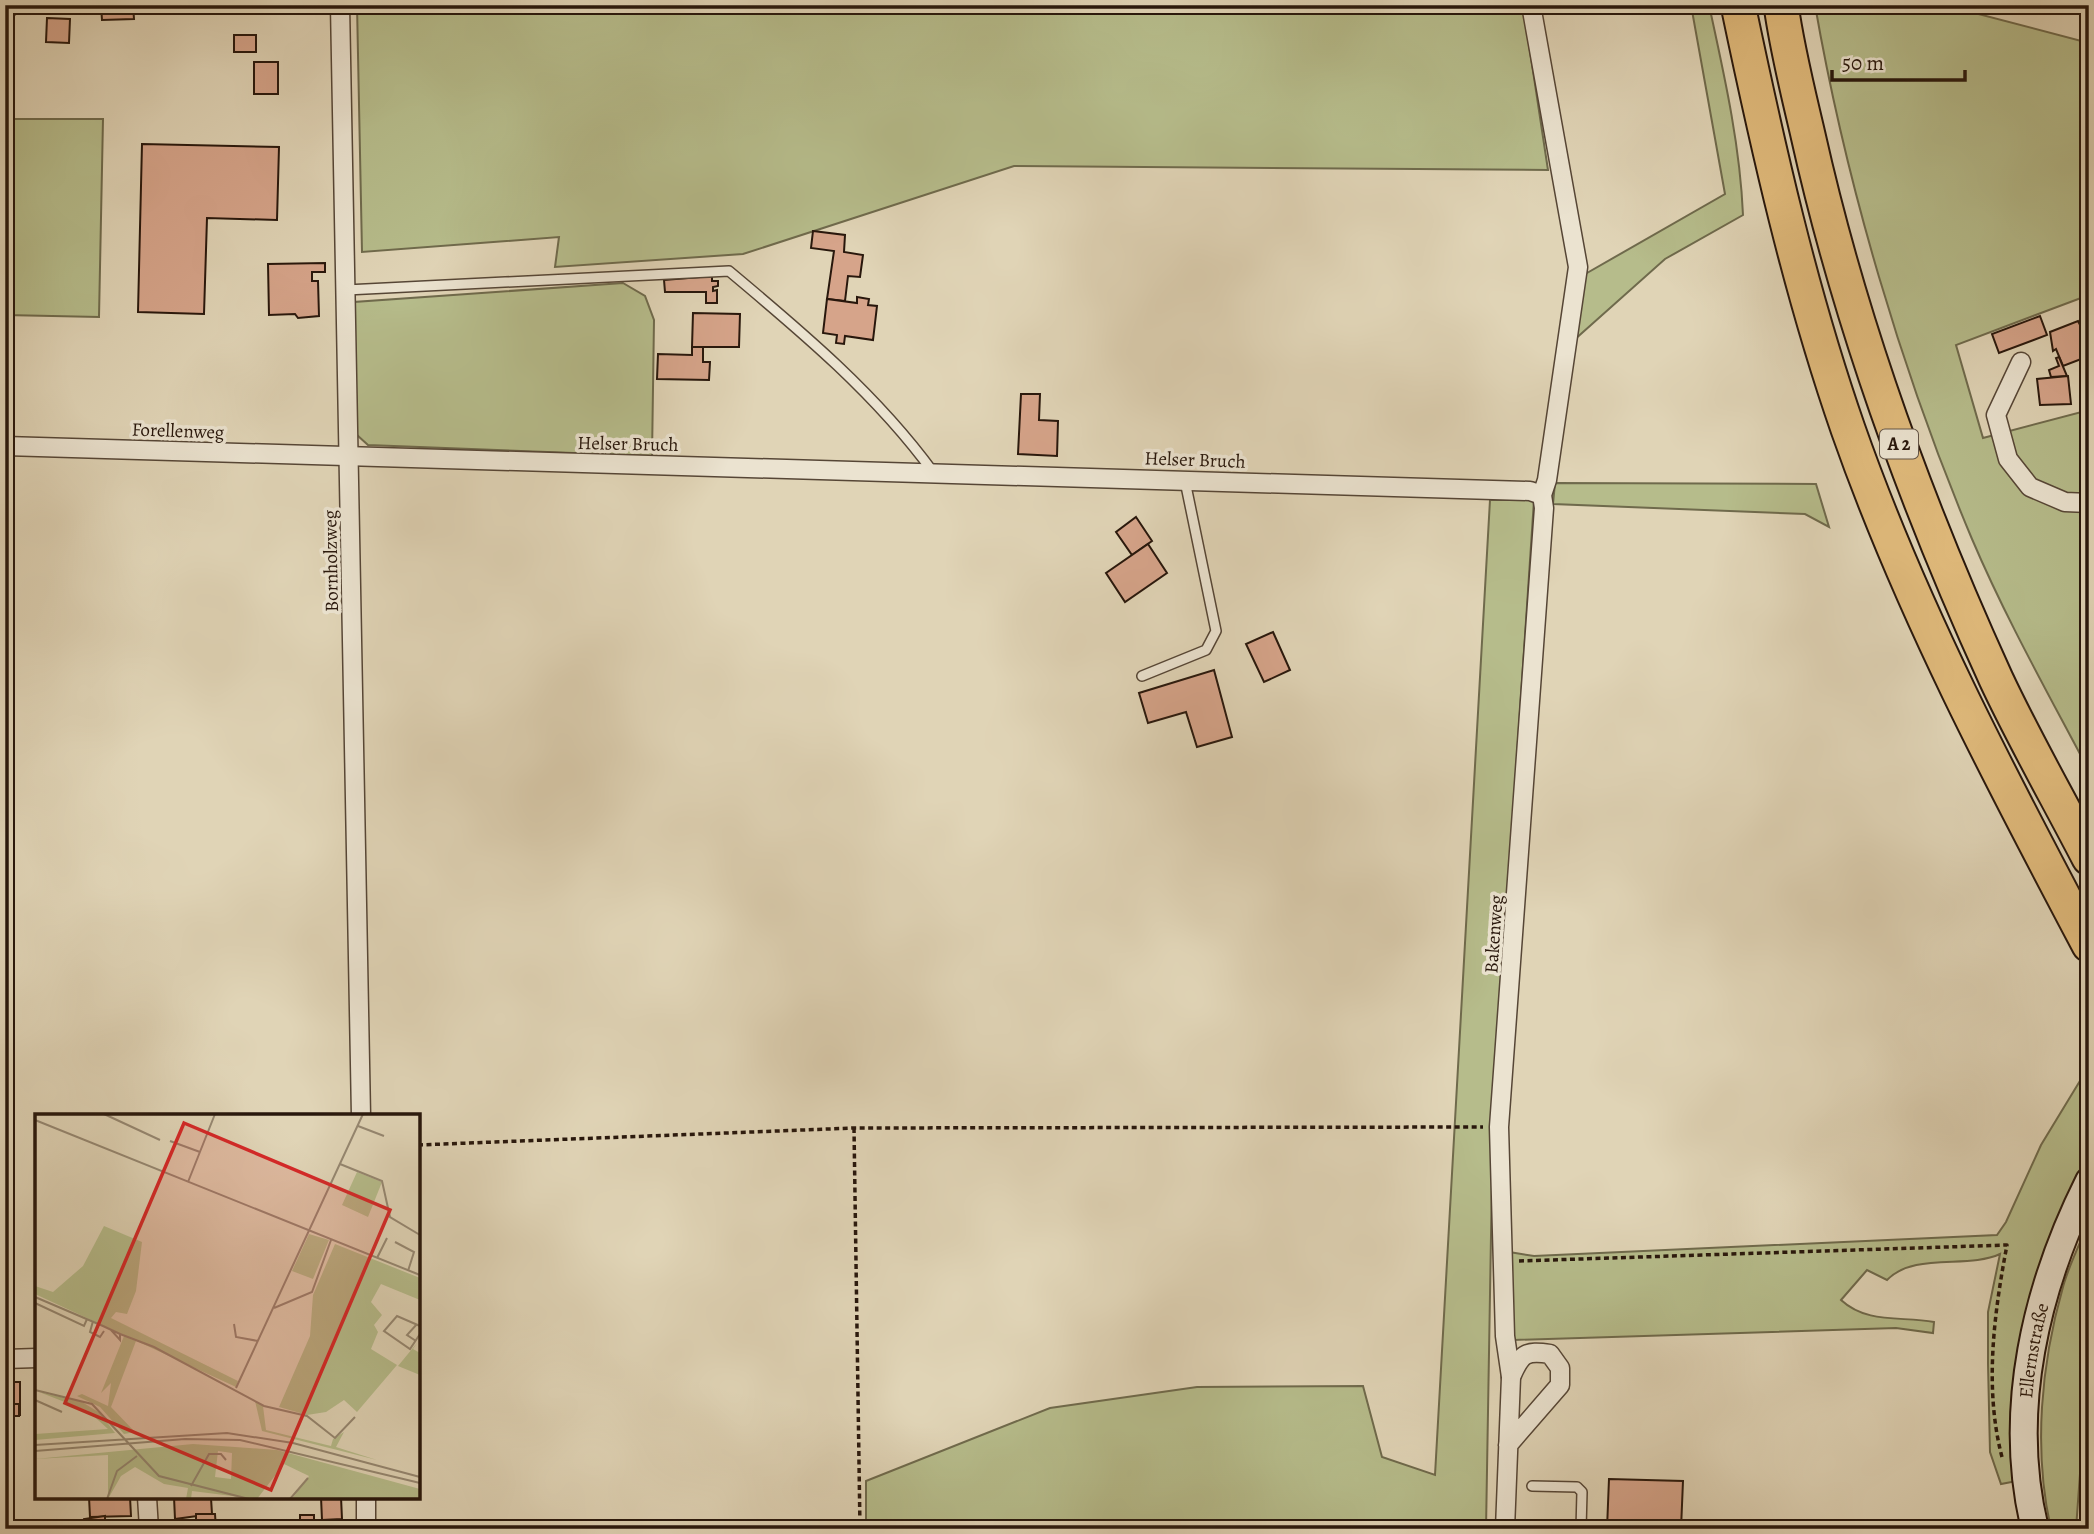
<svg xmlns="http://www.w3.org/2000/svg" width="2094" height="1534" viewBox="0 0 2094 1534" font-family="Alegreya,serif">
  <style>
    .green { fill: #b6bc8b; stroke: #6f6a4c; stroke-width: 2 }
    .building { fill: #d6a48a; stroke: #28170c; stroke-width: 2 }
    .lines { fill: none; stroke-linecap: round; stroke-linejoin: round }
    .lane-casing { stroke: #564636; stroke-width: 12 }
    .street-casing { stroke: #564636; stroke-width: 21 }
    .secondary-casing { stroke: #28170c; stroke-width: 30 }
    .highway-casing { stroke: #28170c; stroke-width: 37 }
    .path { stroke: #28170c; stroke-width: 3.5; stroke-dasharray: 5 3.5; stroke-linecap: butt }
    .lane { stroke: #ebe3d0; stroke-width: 9 }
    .street { stroke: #ebe3d0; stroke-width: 18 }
    .secondary { stroke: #ebe3d0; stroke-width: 26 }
    .highway { stroke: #e0ba7b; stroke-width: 33 }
    .labels { text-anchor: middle; stroke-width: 7; stroke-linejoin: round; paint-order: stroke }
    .shield { fill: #ebe3d0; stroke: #625447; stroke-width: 2 }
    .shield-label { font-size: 18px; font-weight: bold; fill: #28170c }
    .street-label { font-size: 19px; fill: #28170c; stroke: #ebe3d0 }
    .inset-road { fill: none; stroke: #968872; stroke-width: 2 }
    .view { fill: #d62828; fill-opacity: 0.15; stroke: #d62828; stroke-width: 3.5 }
    .inset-edge { fill: none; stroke: #28170c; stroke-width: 3.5 }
  </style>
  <rect width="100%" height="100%" fill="#e0d4b6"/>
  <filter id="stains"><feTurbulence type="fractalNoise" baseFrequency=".00286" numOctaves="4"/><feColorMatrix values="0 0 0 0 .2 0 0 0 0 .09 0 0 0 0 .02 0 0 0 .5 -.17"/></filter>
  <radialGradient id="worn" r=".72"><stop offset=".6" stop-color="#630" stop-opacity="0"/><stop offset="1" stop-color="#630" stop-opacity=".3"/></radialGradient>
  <!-- green -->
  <g class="green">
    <path d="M 357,5 L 1523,5 L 1548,170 L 1014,166 L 743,254 L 555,267 L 559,237 L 362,252 Z"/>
    <path d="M 1691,5 L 1709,5 C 1724,74 1740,144 1743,215 L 1665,259 L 1573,341 L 1580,277 L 1725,194 Z"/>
    <path d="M 1815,5 L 1944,5 L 2089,43 L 2089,295 L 1956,345 L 1983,438 L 2089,410 L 2089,771 C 2049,695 2006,619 1972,539 C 1902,373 1846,183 1815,5 Z"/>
    <path d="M 5,119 L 103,119 L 99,317 L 5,315 Z"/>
    <path d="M 623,283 L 645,296 L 654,320 L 652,456 L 368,445 L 357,435 L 354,302 Z"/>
    <path d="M 1555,483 L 1816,484 L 1829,527 L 1805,514 L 1553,504 Z"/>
    <path d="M 1490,500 L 1534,500 L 1493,1118 L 1486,1529 L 866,1529 L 866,1481 L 1050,1408 L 1197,1387 L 1363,1386 L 1382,1457 L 1435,1475 Z"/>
    <path d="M 2089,1066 L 2089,1159 L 2076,1181 L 2017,1481 L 2001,1484 L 1990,1452 L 1988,1364 L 1988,1312 L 2000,1254 C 1968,1269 1914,1252 1887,1280 L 1867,1270 L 1841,1300 C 1867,1324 1901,1316 1934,1322 L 1933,1333 L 1896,1328 L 1514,1340 L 1509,1252 L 1534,1256 L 1997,1235 L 2006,1222 L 2041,1145 Z"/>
    <path d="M 2089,1222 L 2089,1350 L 2076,1529 L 2051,1529 C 2033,1450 2041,1364 2063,1287 C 2069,1265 2080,1243 2089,1222 Z"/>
  </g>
  <!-- building -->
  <g class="building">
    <path d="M 101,5 L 133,5 L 134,19 L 102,20 Z"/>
    <path d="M 166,5 L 208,5 L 209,12 L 166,13 Z"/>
    <path d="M 47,18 L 70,19 L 69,43 L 46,42 Z"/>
    <rect x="234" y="35" width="22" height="17"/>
    <rect x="254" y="62" width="24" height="32"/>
    <path d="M 142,144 L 279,147 L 277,220 L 207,218 L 204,314 L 138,312 Z"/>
    <path d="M 813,231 L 845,235 L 844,252 L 863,255 L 860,277 L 848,276 L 845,301 L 827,299 L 834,251 L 811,248 Z"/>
    <path d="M 325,263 L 325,272 L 312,272 L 312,281 L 318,281 L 319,316 L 298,318 L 295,314 L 269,315 L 268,264 Z"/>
    <path d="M 712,276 L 712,281 L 718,281 L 718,286 L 713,287 L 713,291 L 717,290 L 717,303 L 706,303 L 706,292 L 665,292 L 664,280 Z"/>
    <path d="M 857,297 L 869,299 L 868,305 L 877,306 L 873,340 L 845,336 L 844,344 L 836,343 L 837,335 L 823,333 L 827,299 L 857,303 Z"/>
    <path d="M 693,313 L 740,314 L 739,347 L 692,347 Z"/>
    <path d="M 2040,316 L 2047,335 L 1999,353 L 1992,334 Z"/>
    <path d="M 2078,321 L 2089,342 L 2089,356 L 2063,366 L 2056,349 L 2053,351 L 2050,332 Z"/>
    <path d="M 692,347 L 703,347 L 703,362 L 710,362 L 709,380 L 657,379 L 658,354 L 692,355 Z"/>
    <path d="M 2059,357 L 2067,376 L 2051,377 L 2049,370 L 2059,366 L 2056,358 Z"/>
    <path d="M 2068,376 L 2071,404 L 2040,405 L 2037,379 Z"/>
    <path d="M 1021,394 L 1040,394 L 1039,420 L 1058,421 L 1057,456 L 1018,454 Z"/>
    <path d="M 1136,517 L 1152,541 L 1132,555 L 1116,532 Z"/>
    <path d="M 1148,544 L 1167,573 L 1125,602 L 1106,573 Z"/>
    <path d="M 1273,632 L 1290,670 L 1264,682 L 1246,644 Z"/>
    <path d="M 1214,670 L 1232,737 L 1197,747 L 1186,712 L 1148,723 L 1139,693 Z"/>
    <path d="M 5,1382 L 20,1382 L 20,1416 L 19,1404 L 5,1404 Z"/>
    <rect x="6" y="1404" width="13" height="12"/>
    <path d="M 1609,1479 L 1683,1481 L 1681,1529 L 1607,1529 Z"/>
    <path d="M 89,1497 L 130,1497 L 131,1516 L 90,1517 Z"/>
    <path d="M 174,1497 L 211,1498 L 212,1514 L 175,1519 Z"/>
    <path d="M 321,1497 L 341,1497 L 342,1519 L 322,1520 Z"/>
    <path d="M 196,1514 L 215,1514 L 216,1529 L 196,1529 Z"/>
    <rect x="300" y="1515" width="14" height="14"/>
    <path d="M 105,1516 L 105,1526 L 84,1526 L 84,1519 Z"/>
  </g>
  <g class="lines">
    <!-- lane casing -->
    <g class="lane-casing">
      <g id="lane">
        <path d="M 5,17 L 18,5"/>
        <path d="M 346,290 L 729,271 C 802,332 877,395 933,472"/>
        <path d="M 1142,676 L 1206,650 L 1216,631 L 1185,481"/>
        <path d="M 1532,1486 L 1577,1487 L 1582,1492 L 1581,1529"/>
      </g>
    </g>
    <!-- street casing -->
    <g class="street-casing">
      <g id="street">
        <path d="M 340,5 L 361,1116"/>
        <path d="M 2021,362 L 1996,415 L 2008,459 L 2030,487 L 2065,502 L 2089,503"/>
        <path d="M 5,446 L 1530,491 L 1542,495"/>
        <path d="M 5,1359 L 37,1358"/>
        <path d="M 1511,1377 L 1505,1336 L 1499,1127 L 1544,508 L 1542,495 L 1547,480 L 1578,267 L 1531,5"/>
        <path d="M 147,1497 L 149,1529"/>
        <path d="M 366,1497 L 366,1529"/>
        <path d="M 1505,1529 L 1511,1377 C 1521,1354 1525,1350 1550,1354 L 1560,1368 L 1560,1385 L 1508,1445"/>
      </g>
    </g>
    <!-- secondary casing -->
    <g class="secondary-casing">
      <g id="secondary">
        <path id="s1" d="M 2035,1529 C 2006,1411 2036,1287 2089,1181"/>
      </g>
    </g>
    <!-- highway casing -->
    <g class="highway-casing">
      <g id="highway">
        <path d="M 1738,5 C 1768,148 1800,291 1848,429 C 1911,609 2000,777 2089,945"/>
        <path d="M 1781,5 C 1787,49 1798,92 1808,135 C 1850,323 1916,504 1996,679 C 2024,739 2058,798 2089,858"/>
      </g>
    </g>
    <!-- path -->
    <g class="path">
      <path d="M 854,1128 L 860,1529"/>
      <path d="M 418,1145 L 854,1128 L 1483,1127"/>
      <path d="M 1519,1261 L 2007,1245 C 1994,1313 1984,1389 2002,1457"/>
    </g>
    <!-- lane -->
    <use href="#lane" class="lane"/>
    <!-- street -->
    <use href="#street" class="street"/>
    <!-- secondary -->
    <use href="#secondary" class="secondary"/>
    <!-- highway -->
    <use href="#highway" class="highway"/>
  </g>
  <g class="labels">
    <!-- shield labels -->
    <rect class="shield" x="1880" y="429.5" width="38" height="29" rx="5"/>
    <g class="shield-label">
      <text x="1899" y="450">A 2</text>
    </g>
    <!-- street labels -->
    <g class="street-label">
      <text transform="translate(178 430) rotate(2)" y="7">Forellenweg</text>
      <text transform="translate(628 443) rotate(1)" y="7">Helser Bruch</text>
      <text transform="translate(1195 459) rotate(2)" y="7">Helser Bruch</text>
      <text transform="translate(330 561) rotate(-91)" y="7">Bornholzweg</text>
      <text transform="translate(1493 934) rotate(-86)" y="7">Bakenweg</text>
      <text dy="7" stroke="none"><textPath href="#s1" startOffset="180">Ellernstraße</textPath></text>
    </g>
  </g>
  <!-- overview -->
  <g transform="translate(35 1114)">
    <rect width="385" height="385" fill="#e0d4b6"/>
    <path d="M 322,58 L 347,68 L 333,103 L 307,91 ZM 69,112 L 107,128 L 101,177 L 92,200 L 81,198 L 76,204 L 203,267 L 201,273 L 0,180 L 0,172 L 18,178 L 48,152 ZM 274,120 L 294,126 L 278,165 L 257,157 ZM 300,130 L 385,164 L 385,186 L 346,170 L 336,188 L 347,201 L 339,211 L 343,218 L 336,235 L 362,251 L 322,298 L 309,286 L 291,298 L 272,301 L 244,293 L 275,222 L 278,181 ZM 89,222 L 101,227 L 76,293 L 100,318 L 89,320 L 65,293 L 42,282 L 47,280 L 73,292 L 76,269 L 66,279 ZM 382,229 L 378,235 L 385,239 L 385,261 L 363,252 ZM 4,278 L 47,288 L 65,299 L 80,319 L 0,326 L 0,320 L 73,315 L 53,297 ZM 220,287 L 228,292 L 231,316 L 296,332 L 298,325 L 309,318 L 301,333 L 342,346 L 227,317 ZM 158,330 L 242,336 L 385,375 L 385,385 L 257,385 L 274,362 L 249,350 L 222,385 L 157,377 L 156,385 L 151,385 L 153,374 L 129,370 L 100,353 L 86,362 L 73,385 L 73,341 L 0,345 ZM 183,337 L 197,339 L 196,365 L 180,363 Z" fill="#b6bc8b" fill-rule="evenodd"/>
    <path class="inset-road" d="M 69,0 L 125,26M 0,6 L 385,161M 323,12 L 349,22M 135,27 L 165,38M 305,50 L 347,67 L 355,103 L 385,121M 153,68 L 180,0M 360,128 L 379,138 L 373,157M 342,144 L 352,124M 0,183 L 68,212 L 85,220 L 85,226 L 76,216M 0,189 L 49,212 L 52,205M 239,194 L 277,178 L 296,126M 58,207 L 55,218 L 65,223 L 69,217M 199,210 L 201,223 L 223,227M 385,212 L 362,202 L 349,217 L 375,235 L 385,220M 85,220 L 119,233 L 229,292 L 272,302 L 300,324 L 320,303M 381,227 L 372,221 L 382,210M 201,274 L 328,0M 0,276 L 57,290 L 124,362 L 214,385M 0,286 L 27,298M 0,331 L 192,319 L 258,329 L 385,363M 0,337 L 150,325 L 205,326 L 385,369M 156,372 L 174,340 L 186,340 L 191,346M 72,385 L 82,357 L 102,342M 255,385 L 273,364"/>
    <path class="view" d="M 149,9 L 355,96 L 236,376 L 30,289 Z"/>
    <rect width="385" height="385" class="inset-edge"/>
  </g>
  <!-- margin -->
  <rect width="2094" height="1534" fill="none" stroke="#e0d4b6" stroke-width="28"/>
  <rect x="7" y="7" width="2080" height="1520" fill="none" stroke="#28170c" stroke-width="3.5"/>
  <rect x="14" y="14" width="2066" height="1506" fill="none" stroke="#28170c" stroke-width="2"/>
  <!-- scale -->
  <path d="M1832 70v10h133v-10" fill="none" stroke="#28170c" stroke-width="3.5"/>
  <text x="1842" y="70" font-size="21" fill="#28170c" stroke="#ebe3d0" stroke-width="5" paint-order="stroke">50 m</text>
  <rect width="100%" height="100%" filter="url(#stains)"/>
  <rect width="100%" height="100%" fill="url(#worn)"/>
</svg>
